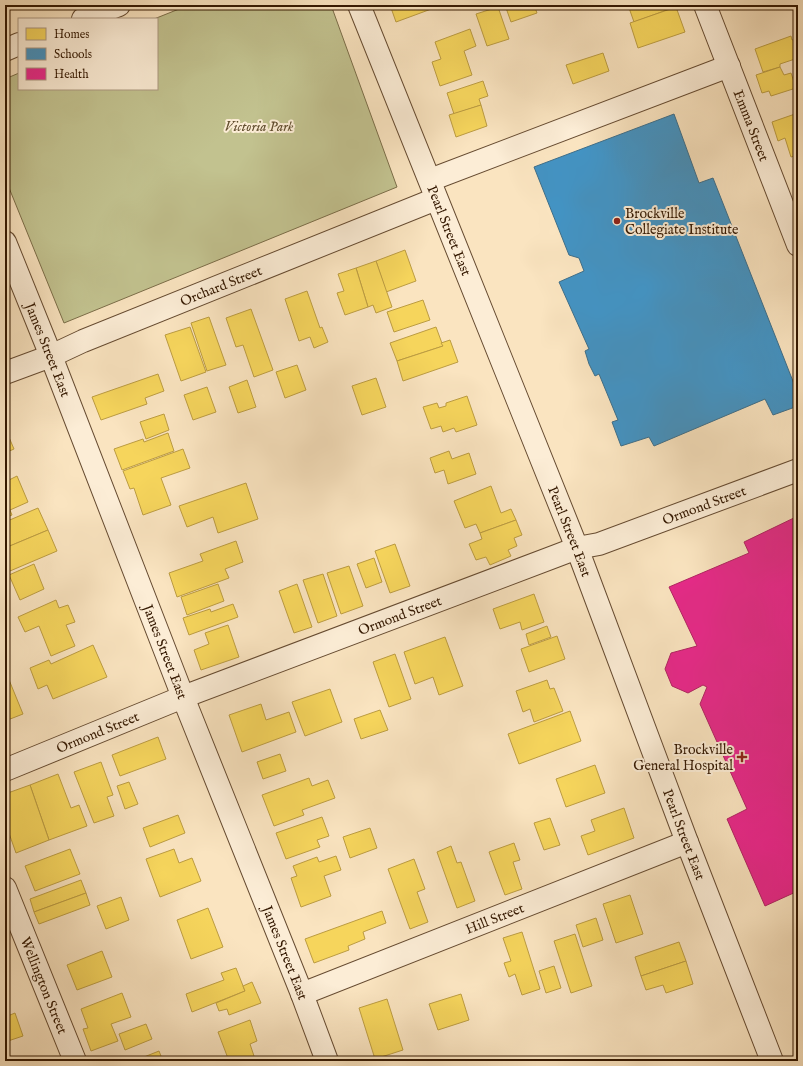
<svg xmlns="http://www.w3.org/2000/svg" width="803" height="1066" viewBox="0 0 803 1066" font-family="'IM FELL English',serif">
  <style>
    .green { fill: #c2c28f; stroke: #7b6d48 }
    .homes { fill: #f6d55c; stroke: #bc9c41 }
    .schools { fill: #4393c3; stroke: #3e6e89 }
    .health { fill: #e7298a; stroke: #b12461 }
    .lines { fill: none; stroke-linecap: round; stroke-linejoin: round }
    .minor-casing { stroke: #664b31; stroke-width: 24 }
    .minor { stroke: #fcedd6; stroke-width: 22 }
    .poi-dot { fill: #8f2418; stroke: #fcedd6; stroke-width: 1.5 }
    .labels { text-anchor: middle; stroke-width: 4; stroke-linejoin: round; paint-order: stroke }
    .street-label { font-size: 14px; fill: #341801; stroke: #fcedd6 }
    .park-label { font-size: 14px; font-style: italic; fill: #5f4b2c; stroke: #fcedd6 }
    .poi-label { font-size: 14px; fill: #341801; stroke: #fcedd6; text-anchor: start }
  </style>
  <rect width="100%" height="100%" fill="#fae4c0"/>
  <filter id="stains"><feTurbulence type="fractalNoise" baseFrequency=".005" numOctaves="4"/><feColorMatrix values="0 0 0 0 .2 0 0 0 0 .09 0 0 0 0 .02 0 0 0 .5 -.17"/></filter>
  <radialGradient id="worn" r=".72"><stop offset=".6" stop-color="#630" stop-opacity="0"/><stop offset="1" stop-color="#630" stop-opacity=".3"/></radialGradient>
  <!-- green -->
  <path class="green" d="M 189,5 L 331,5 L 397,187 L 64,323 L 5,178 L 5,79 L 19,73 L 19,89 L 157,89 L 157,19 L 154,19 Z"/>
  <!-- homes -->
  <g class="homes">
    <path d="M 390,5 L 433,5 L 434,8 L 396,22 Z"/>
    <path d="M 505,5 L 534,5 L 537,13 L 511,22 Z"/>
    <path d="M 628,5 L 665,5 L 667,10 L 634,22 Z"/>
    <path d="M 498,7 L 509,39 L 487,46 L 476,14 Z"/>
    <path d="M 676,7 L 685,32 L 638,48 L 630,23 Z"/>
    <path d="M 470,29 L 476,46 L 464,51 L 472,75 L 440,86 L 432,62 L 441,59 L 435,42 Z"/>
    <path d="M 791,36 L 792,40 L 798,38 L 798,49 L 796,50 L 798,58 L 780,64 L 780,67 L 763,72 L 755,49 Z"/>
    <path d="M 603,53 L 609,71 L 573,84 L 566,65 Z"/>
    <path d="M 780,67 L 784,75 L 791,73 L 796,88 L 771,96 L 769,91 L 762,93 L 756,75 Z"/>
    <path d="M 483,81 L 488,96 L 479,99 L 481,105 L 454,114 L 447,93 Z"/>
    <path d="M 481,105 L 487,126 L 456,137 L 449,115 Z"/>
    <path d="M 795,114 L 798,123 L 798,155 L 791,157 L 785,138 L 778,141 L 772,122 Z"/>
    <path d="M 405,250 L 416,281 L 386,292 L 376,261 Z"/>
    <path d="M 376,261 L 392,307 L 376,313 L 373,305 L 368,307 L 356,268 Z"/>
    <path d="M 356,268 L 368,307 L 345,315 L 337,293 L 344,291 L 338,274 Z"/>
    <path d="M 307,291 L 320,328 L 322,327 L 328,342 L 314,348 L 310,337 L 299,341 L 285,299 Z"/>
    <path d="M 423,300 L 430,320 L 394,332 L 387,312 Z"/>
    <path d="M 251,309 L 273,370 L 254,377 L 243,345 L 236,347 L 226,318 Z"/>
    <path d="M 209,317 L 226,365 L 207,371 L 191,323 Z"/>
    <path d="M 190,327 L 206,372 L 181,381 L 165,335 Z"/>
    <path d="M 436,327 L 443,346 L 397,361 L 390,343 Z"/>
    <path d="M 450,340 L 458,362 L 403,381 L 397,361 L 443,346 L 441,343 Z"/>
    <path d="M 297,365 L 306,390 L 285,398 L 276,372 Z"/>
    <path d="M 158,374 L 164,391 L 145,398 L 147,404 L 101,420 L 92,397 Z"/>
    <path d="M 376,378 L 386,407 L 362,415 L 352,386 Z"/>
    <path d="M 247,380 L 256,407 L 238,413 L 229,387 Z"/>
    <path d="M 207,387 L 216,412 L 193,420 L 184,395 Z"/>
    <path d="M 467,396 L 477,425 L 456,432 L 454,428 L 443,432 L 441,426 L 431,429 L 423,407 L 437,403 L 439,408 L 446,406 L 446,403 Z"/>
    <path d="M 164,414 L 169,430 L 146,439 L 140,422 Z"/>
    <path d="M 5,428 L 14,449 L 5,453 Z"/>
    <path d="M 168,433 L 174,451 L 122,470 L 114,449 L 143,439 L 144,442 Z"/>
    <path d="M 183,449 L 190,468 L 161,478 L 171,505 L 143,515 L 134,488 L 130,489 L 123,471 Z"/>
    <path d="M 449,451 L 452,459 L 469,453 L 476,474 L 448,484 L 444,470 L 435,473 L 430,458 Z"/>
    <path d="M 17,476 L 28,502 L 10,510 L 12,515 L 5,518 L 5,482 Z"/>
    <path d="M 246,483 L 258,519 L 218,533 L 213,517 L 187,527 L 179,506 Z"/>
    <path d="M 491,486 L 501,513 L 511,509 L 516,520 L 480,533 L 476,524 L 465,528 L 454,501 Z"/>
    <path d="M 38,508 L 48,530 L 5,548 L 5,522 Z"/>
    <path d="M 516,520 L 522,535 L 514,538 L 517,546 L 508,550 L 511,556 L 490,565 L 486,557 L 476,560 L 469,544 L 482,539 L 480,533 Z"/>
    <path d="M 48,530 L 57,551 L 10,571 L 5,560 L 5,548 Z"/>
    <path d="M 236,541 L 243,562 L 225,569 L 229,578 L 177,597 L 169,573 L 203,561 L 200,554 Z"/>
    <path d="M 395,544 L 410,586 L 390,593 L 375,551 Z"/>
    <path d="M 374,558 L 382,582 L 366,588 L 357,564 Z"/>
    <path d="M 34,564 L 44,589 L 20,600 L 9,575 Z"/>
    <path d="M 349,566 L 363,606 L 341,614 L 327,573 Z"/>
    <path d="M 323,574 L 337,616 L 318,623 L 303,580 Z"/>
    <path d="M 218,584 L 224,601 L 187,615 L 181,597 Z"/>
    <path d="M 297,584 L 312,627 L 294,633 L 279,591 Z"/>
    <path d="M 534,594 L 544,622 L 522,630 L 520,622 L 500,629 L 493,609 Z"/>
    <path d="M 56,600 L 59,608 L 68,605 L 75,622 L 66,625 L 75,646 L 51,656 L 39,626 L 25,632 L 18,617 Z"/>
    <path d="M 233,604 L 238,617 L 189,635 L 183,618 L 210,609 L 211,612 Z"/>
    <path d="M 228,625 L 239,657 L 201,670 L 194,650 L 209,644 L 205,633 Z"/>
    <path d="M 547,626 L 551,637 L 529,645 L 526,634 Z"/>
    <path d="M 557,636 L 565,659 L 529,672 L 521,649 Z"/>
    <path d="M 445,637 L 463,686 L 439,695 L 433,677 L 415,684 L 404,652 Z"/>
    <path d="M 93,645 L 107,677 L 53,699 L 47,685 L 38,689 L 30,668 L 49,660 L 51,664 Z"/>
    <path d="M 395,654 L 411,699 L 389,707 L 373,662 Z"/>
    <path d="M 5,670 L 23,714 L 5,721 Z"/>
    <path d="M 547,680 L 550,689 L 554,688 L 563,711 L 534,722 L 530,709 L 523,712 L 516,691 Z"/>
    <path d="M 330,689 L 342,722 L 305,736 L 292,702 Z"/>
    <path d="M 261,704 L 266,720 L 289,712 L 296,732 L 242,752 L 229,715 Z"/>
    <path d="M 380,710 L 388,730 L 361,739 L 354,719 Z"/>
    <path d="M 570,711 L 581,741 L 519,764 L 508,734 Z"/>
    <path d="M 158,737 L 166,759 L 120,776 L 112,755 Z"/>
    <path d="M 280,754 L 286,771 L 263,779 L 257,762 Z"/>
    <path d="M 101,762 L 113,795 L 107,797 L 114,816 L 94,823 L 74,772 Z"/>
    <path d="M 595,765 L 605,793 L 566,807 L 556,779 Z"/>
    <path d="M 58,774 L 71,808 L 79,805 L 87,826 L 49,840 L 30,785 Z"/>
    <path d="M 309,778 L 312,786 L 328,780 L 335,798 L 302,810 L 304,815 L 274,826 L 262,795 Z"/>
    <path d="M 129,782 L 138,804 L 125,809 L 117,786 Z"/>
    <path d="M 30,785 L 49,840 L 16,853 L 5,822 L 5,794 Z"/>
    <path d="M 624,808 L 634,838 L 588,855 L 581,836 L 595,831 L 591,820 Z"/>
    <path d="M 178,815 L 185,833 L 150,847 L 143,828 Z"/>
    <path d="M 322,817 L 329,836 L 317,840 L 320,847 L 286,859 L 276,833 Z"/>
    <path d="M 550,818 L 560,845 L 544,850 L 534,823 Z"/>
    <path d="M 370,828 L 377,848 L 350,858 L 343,837 Z"/>
    <path d="M 514,843 L 520,860 L 513,862 L 522,889 L 505,895 L 489,852 Z"/>
    <path d="M 451,846 L 457,863 L 461,862 L 475,901 L 457,908 L 437,852 Z"/>
    <path d="M 70,849 L 80,874 L 35,891 L 25,866 Z"/>
    <path d="M 174,849 L 179,863 L 192,858 L 201,881 L 160,897 L 146,859 Z"/>
    <path d="M 336,856 L 341,870 L 324,876 L 331,896 L 301,907 L 291,878 L 297,876 L 293,866 L 317,857 L 319,862 Z"/>
    <path d="M 414,859 L 425,889 L 417,892 L 428,922 L 410,929 L 388,869 Z"/>
    <path d="M 81,880 L 86,893 L 34,912 L 30,899 Z"/>
    <path d="M 86,893 L 90,905 L 39,924 L 34,912 Z"/>
    <path d="M 630,895 L 643,934 L 616,943 L 603,904 Z"/>
    <path d="M 121,897 L 129,920 L 106,929 L 97,906 Z"/>
    <path d="M 208,908 L 223,947 L 191,959 L 177,920 Z"/>
    <path d="M 382,911 L 386,923 L 363,932 L 365,939 L 348,946 L 349,950 L 314,963 L 305,939 Z"/>
    <path d="M 596,918 L 603,940 L 583,947 L 576,925 Z"/>
    <path d="M 522,932 L 540,989 L 522,995 L 515,974 L 509,977 L 504,963 L 511,961 L 503,938 Z"/>
    <path d="M 575,934 L 592,986 L 571,993 L 554,941 Z"/>
    <path d="M 679,942 L 686,961 L 641,976 L 635,957 Z"/>
    <path d="M 102,951 L 112,977 L 77,990 L 67,965 Z"/>
    <path d="M 686,961 L 693,984 L 666,993 L 663,985 L 646,990 L 641,976 Z"/>
    <path d="M 554,966 L 561,988 L 546,993 L 539,971 Z"/>
    <path d="M 236,968 L 245,991 L 192,1012 L 186,994 L 224,980 L 221,973 Z"/>
    <path d="M 252,982 L 261,1003 L 229,1015 L 227,1009 L 219,1011 L 216,1003 L 245,991 L 243,986 Z"/>
    <path d="M 122,993 L 131,1017 L 111,1024 L 118,1041 L 91,1051 L 83,1029 L 88,1028 L 81,1009 Z"/>
    <path d="M 461,994 L 469,1020 L 438,1030 L 429,1004 Z"/>
    <path d="M 387,999 L 403,1050 L 375,1059 L 359,1008 Z"/>
    <path d="M 15,1013 L 23,1036 L 5,1042 L 5,1017 Z"/>
    <path d="M 250,1020 L 257,1041 L 250,1044 L 255,1059 L 250,1061 L 229,1061 L 218,1032 Z"/>
    <path d="M 146,1024 L 152,1039 L 125,1050 L 119,1034 Z"/>
    <path d="M 159,1051 L 163,1061 L 134,1061 Z"/>
  </g>
  <!-- schools -->
  <path class="schools" d="M 674,114 L 699,183 L 713,178 L 798,394 L 798,406 L 773,415 L 765,399 L 654,446 L 649,437 L 621,446 L 612,422 L 618,420 L 599,374 L 595,376 L 589,364 L 585,351 L 589,349 L 559,282 L 584,271 L 579,258 L 569,255 L 534,167 Z"/>
  <!-- health -->
  <path class="health" d="M 798,516 L 798,891 L 765,906 L 727,819 L 747,809 L 700,704 L 707,687 L 703,685 L 688,693 L 672,686 L 665,669 L 671,653 L 697,646 L 669,587 L 749,553 L 744,542 Z"/>
  <g class="lines">
    <!-- minor casing -->
    <g class="minor-casing">
      <g id="minor">
        <path id="s1" d="M 359,5 L 577,548 L 687,842 L 772,1061"/>
        <path id="s2" d="M 705,5 L 798,245"/>
        <path d="M 83,19 L 119,5"/>
        <path d="M 5,50 L 19,44"/>
        <path d="M 430,180 L 729,66"/>
        <path id="s3" d="M 5,242 L 51,356 L 183,697 L 302,994 L 327,1061"/>
        <path id="s4" d="M 5,373 L 51,356 L 83,341 L 436,199"/>
        <path id="s5" d="M 5,770 L 183,697 L 556,556 L 577,548 L 599,544 L 798,470"/>
        <path id="s6" d="M 5,888 L 75,1061"/>
        <path id="s7" d="M 302,994 L 687,842"/>
      </g>
    </g>
    <!-- minor -->
    <use href="#minor" class="minor"/>
  </g>
  <!-- markers -->
  <g class="poi-dot">
    <circle cx="617" cy="221" r="4"/>
    <path d="M740 751h4v4h4v4h-4v4h-4v-4h-4v-4h4z"/>
  </g>
  <g class="labels">
    <!-- street labels -->
    <g class="street-label">
      <text dy="5" stroke="none"><textPath href="#s2" startOffset="129">Emma Street</textPath></text>
      <text dy="5" stroke="none"><textPath href="#s1" startOffset="243">Pearl Street East</textPath></text>
      <text dy="5" stroke="none"><textPath href="#s4" startOffset="233">Orchard Street</textPath></text>
      <text dy="5" stroke="none"><textPath href="#s3" startOffset="116">James Street East</textPath></text>
      <text dy="5" stroke="none"><textPath href="#s5" startOffset="748">Ormond Street</textPath></text>
      <text dy="5" stroke="none"><textPath href="#s1" startOffset="567">Pearl Street East</textPath></text>
      <text dy="5" stroke="none"><textPath href="#s5" startOffset="424">Ormond Street</textPath></text>
      <text dy="5" stroke="none"><textPath href="#s3" startOffset="440">James Street East</textPath></text>
      <text dy="5" stroke="none"><textPath href="#s5" startOffset="100">Ormond Street</textPath></text>
      <text dy="5" stroke="none"><textPath href="#s1" startOffset="891">Pearl Street East</textPath></text>
      <text dy="5" stroke="none"><textPath href="#s7" startOffset="207">Hill Street</textPath></text>
      <text dy="5" stroke="none"><textPath href="#s3" startOffset="764">James Street East</textPath></text>
      <text dy="5" stroke="none"><textPath href="#s6" startOffset="105">Wellington Street</textPath></text>
    </g>
    <!-- park labels -->
    <g class="park-label">
      <text x="259" y="131">Victoria Park</text>
    </g>
    <!-- poi labels -->
    <g class="poi-label">
      <text x="625" y="218">Brockville<tspan x="625" dy="16">Collegiate Institute</tspan></text>
      <text x="733" y="754" text-anchor="end">Brockville<tspan x="733" dy="16">General Hospital</tspan></text>
    </g>
  </g>
  <!-- margin -->
  <rect width="803" height="1066" fill="none" stroke="#fae4c0" stroke-width="20"/>
  <rect x="6" y="6" width="791" height="1054" fill="none" stroke="#341801" stroke-width="2"/>
  <rect x="10" y="10" width="783" height="1046" fill="none" stroke="#341801"/>
  <!-- legend -->
  <rect x="18" y="18" width="140" height="72" fill="#fcedd6" stroke="#ac9881"/>
  <rect x="26" y="28" width="20" height="12" fill="#f6d55c" stroke="#ac9881"/>
  <text x="54" y="38" font-size="12" fill="#341801">Homes</text>
  <rect x="26" y="48" width="20" height="12" fill="#4393c3" stroke="#ac9881"/>
  <text x="54" y="58" font-size="12" fill="#341801">Schools</text>
  <rect x="26" y="68" width="20" height="12" fill="#e7298a" stroke="#ac9881"/>
  <text x="54" y="78" font-size="12" fill="#341801">Health</text>
  <rect width="100%" height="100%" filter="url(#stains)"/>
  <rect width="100%" height="100%" fill="url(#worn)"/>
</svg>
